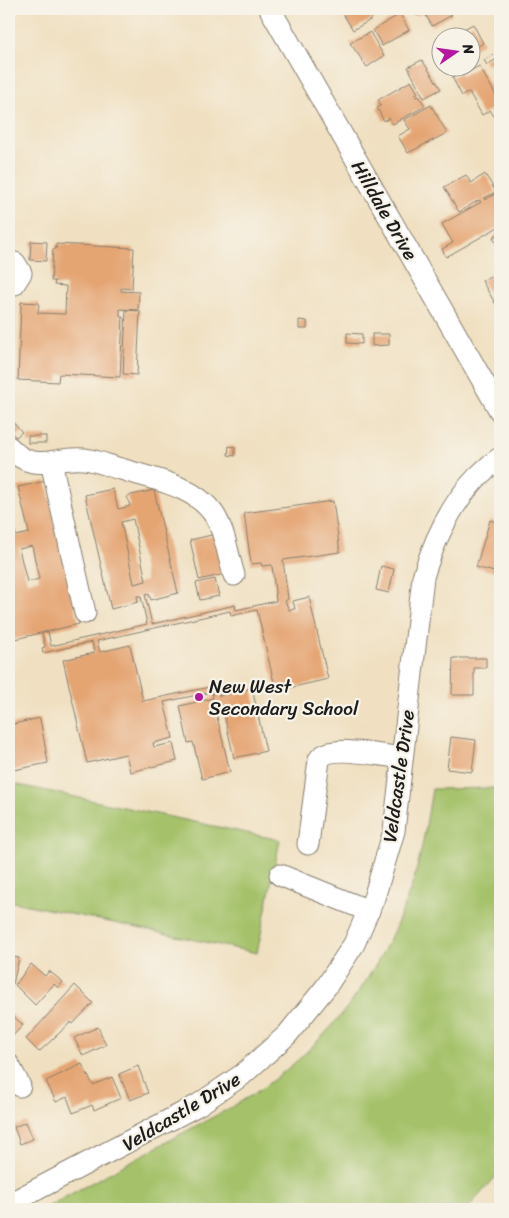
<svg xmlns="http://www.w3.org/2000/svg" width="509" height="1218" viewBox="0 0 509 1218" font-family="Sriracha,sans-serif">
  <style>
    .green { fill: #a5c26a; stroke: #606f43 }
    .building { fill: #e5a573; fill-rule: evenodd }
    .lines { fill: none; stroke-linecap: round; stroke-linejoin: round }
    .minor-casing { stroke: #867e6e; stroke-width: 23 }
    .minor { stroke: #fff; stroke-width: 21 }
    .poi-dot { fill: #b5179e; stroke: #f7f3e8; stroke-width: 2 }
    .labels { text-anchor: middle; stroke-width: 4.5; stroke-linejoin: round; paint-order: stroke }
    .street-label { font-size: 19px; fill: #1c1c1c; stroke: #f7f3e8 }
    .poi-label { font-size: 19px; fill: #1c1c1c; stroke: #f7f3e8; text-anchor: start }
  </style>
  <rect width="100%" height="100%" fill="#f7f3e8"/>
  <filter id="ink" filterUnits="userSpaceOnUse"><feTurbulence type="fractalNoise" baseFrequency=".02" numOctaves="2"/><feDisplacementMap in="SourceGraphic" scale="10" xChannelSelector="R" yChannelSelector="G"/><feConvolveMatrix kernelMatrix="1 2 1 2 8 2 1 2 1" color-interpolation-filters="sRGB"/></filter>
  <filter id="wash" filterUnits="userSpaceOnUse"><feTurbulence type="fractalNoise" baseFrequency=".0096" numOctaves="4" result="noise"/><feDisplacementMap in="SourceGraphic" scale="20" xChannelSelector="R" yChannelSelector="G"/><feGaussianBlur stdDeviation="1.12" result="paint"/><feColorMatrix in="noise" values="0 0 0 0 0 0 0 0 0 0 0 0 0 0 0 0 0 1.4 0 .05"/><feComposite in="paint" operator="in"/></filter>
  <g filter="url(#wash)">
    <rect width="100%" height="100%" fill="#f0e0c1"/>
    <!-- green -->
    <g class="green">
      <path d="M 9,783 L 280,840 L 257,953 L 9,901 Z"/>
      <path d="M 500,788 L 500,1172 L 467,1209 L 43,1209 C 86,1186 129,1162 172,1139 C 202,1122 233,1108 261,1089 C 330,1041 380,974 408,896 C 421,862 426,825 432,789 Z"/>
    </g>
    <g id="blocks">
      <!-- building -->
      <g class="building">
        <path d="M 340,9 L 365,9 L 372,19 L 353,30 Z"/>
        <path d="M 413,9 L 448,9 L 452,15 L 432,26 L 424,12 L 417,16 Z"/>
        <path d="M 400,14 L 409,30 L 382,46 L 373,30 Z"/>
        <path d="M 473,24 L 483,43 L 472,50 L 472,38 L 454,38 L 458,35 L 457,33 Z"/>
        <path d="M 370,32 L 384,56 L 367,67 L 350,43 Z"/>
        <path d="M 500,51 L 500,65 L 498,66 L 495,60 L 487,65 L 484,60 Z"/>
        <path d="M 422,60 L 441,89 L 424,98 L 408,67 Z"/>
        <path d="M 479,66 L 500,102 L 500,117 L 496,119 L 490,110 L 482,115 L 469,92 L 462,96 L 452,77 L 460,73 L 462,76 Z"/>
        <path d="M 449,68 L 460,68 L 461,69 L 452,74 Z"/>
        <path d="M 411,81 L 418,93 L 415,95 L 416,97 L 419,96 L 425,106 L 393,124 L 389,118 L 384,121 L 377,108 L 381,105 L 378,100 Z"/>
        <path d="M 431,105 L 447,133 L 408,153 L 398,136 L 410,129 L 404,120 Z"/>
        <path d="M 485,174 L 496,192 L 484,198 L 485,200 L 500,191 L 500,226 L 446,257 L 442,249 L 453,243 L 442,224 L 481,202 L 479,200 L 459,212 L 444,187 L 466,175 L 471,183 Z"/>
        <path d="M 500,233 L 500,246 L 498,247 L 493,237 Z"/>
        <path d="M 31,241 L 47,242 L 46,261 L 30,260 Z"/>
        <path d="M 56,244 L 134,248 L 132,289 L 121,288 L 121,291 L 139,292 L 138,310 L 120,309 L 120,317 L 123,317 L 120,377 L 59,374 L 58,382 L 18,380 L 21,302 L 39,303 L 38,313 L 65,314 L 66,286 L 54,285 L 55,281 L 51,281 L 53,249 L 56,249 Z"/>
        <path d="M 500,270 L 500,307 L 498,308 L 482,281 Z"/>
        <path d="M 126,310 L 140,311 L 137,375 L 123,374 Z"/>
        <path d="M 299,320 L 307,321 L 307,329 L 299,329 Z"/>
        <path d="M 347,333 L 362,334 L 362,344 L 347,343 Z"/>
        <path d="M 372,334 L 389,334 L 389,345 L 372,346 Z"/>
        <path d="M 10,419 L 22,432 L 16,437 L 9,430 Z"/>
        <rect x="28" y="436" width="18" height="7"/>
        <path d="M 229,446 L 235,447 L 235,456 L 228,455 Z"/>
        <path d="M 46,481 L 79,624 L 11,640 L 9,629 L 9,506 L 16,536 L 29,533 L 18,487 ZM 32,546 L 39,579 L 27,582 L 19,549 Z"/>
        <path d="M 113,489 L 118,509 L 130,506 L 127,496 L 154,490 L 178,593 L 151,600 L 149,594 L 145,595 L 152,624 L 235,605 L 236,610 L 276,601 L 272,565 L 262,566 L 261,563 L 251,564 L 244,513 L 333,501 L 340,552 L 283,560 L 288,599 L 285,601 L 289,610 L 295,609 L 293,601 L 309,597 L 328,679 L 276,691 L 257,610 L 231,616 L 230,611 L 97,641 L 100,652 L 130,645 L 143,701 L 219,685 L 219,696 L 252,688 L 266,751 L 234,758 L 222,706 L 215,708 L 230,772 L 202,779 L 193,742 L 188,743 L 180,706 L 213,698 L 212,692 L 164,702 L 173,738 L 153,743 L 154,747 L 173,743 L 177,761 L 130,772 L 126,754 L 87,763 L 63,660 L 94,653 L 92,642 L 43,653 L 42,648 L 45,647 L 42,633 L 48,632 L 51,646 L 147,624 L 141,596 L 137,596 L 138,602 L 111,609 L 85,495 ZM 133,519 L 146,581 L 134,584 L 121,522 Z"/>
        <path d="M 490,520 L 500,523 L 498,573 L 476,567 Z"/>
        <path d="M 216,534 L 225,574 L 199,580 L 190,540 Z"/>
        <path d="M 381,566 L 394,569 L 389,593 L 376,590 Z"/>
        <path d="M 215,579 L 219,596 L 200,600 L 196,583 Z"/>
        <path d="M 497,582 L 500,582 L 500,601 L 499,601 Z"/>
        <path d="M 453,658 L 486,658 L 486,668 L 474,668 L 474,695 L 452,695 Z"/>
        <path d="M 40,718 L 48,763 L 9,771 L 9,725 Z"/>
        <path d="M 451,737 L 476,740 L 472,772 L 447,769 Z"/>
        <path d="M 9,956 L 19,958 L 13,984 L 9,983 Z"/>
        <path d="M 31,964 L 45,976 L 49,971 L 63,982 L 58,988 L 54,984 L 35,1005 L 15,985 Z"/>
        <path d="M 75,985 L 93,1003 L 73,1024 L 71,1022 L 39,1052 L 26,1039 Z"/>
        <path d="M 11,1014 L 23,1025 L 11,1038 L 9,1017 Z"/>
        <path d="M 98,1027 L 106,1045 L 83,1056 L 74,1038 Z"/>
        <path d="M 82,1064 L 93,1085 L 112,1077 L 121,1098 L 94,1110 L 92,1105 L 73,1113 L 67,1097 L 56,1102 L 46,1081 Z"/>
        <path d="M 138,1066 L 148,1093 L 130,1100 L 119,1074 Z"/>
        <path d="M 26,1122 L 33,1139 L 20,1144 L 14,1127 Z"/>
      </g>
    </g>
  </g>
  <g filter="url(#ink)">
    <use href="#blocks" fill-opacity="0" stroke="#867e6e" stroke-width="1"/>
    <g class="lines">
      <!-- minor casing -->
      <g class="minor-casing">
        <g id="minor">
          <path d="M 270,9 L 500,411"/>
          <path d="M 9,262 L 15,263 L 21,273 L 14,284 L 9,283"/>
          <path d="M 9,447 C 34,475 53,456 84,459 C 96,460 109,466 121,469 C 152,479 193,485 213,513 C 225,530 228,556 234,575"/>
          <path d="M 51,462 L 85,613"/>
          <path d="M 308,844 L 319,760 C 328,743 383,756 402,758"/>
          <path d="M 280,875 L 369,911"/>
          <path d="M 9,1065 L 20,1086"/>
          <path d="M 9,1204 L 198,1105 L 242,1075 L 287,1035 L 326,987 L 354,944 L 374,898 L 394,831 L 423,577 C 437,531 459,486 500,458"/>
        </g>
      </g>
      <!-- minor -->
      <use href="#minor" class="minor"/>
    </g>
  </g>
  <!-- markers -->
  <circle class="poi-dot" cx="199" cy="697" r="5"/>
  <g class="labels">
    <!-- street labels -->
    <g class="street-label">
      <text transform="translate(385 210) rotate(60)" y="7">Hilldale Drive</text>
      <text transform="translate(398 776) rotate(-82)" y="7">Veldcastle Drive</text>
      <text transform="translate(181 1111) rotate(-31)" y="7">Veldcastle Drive</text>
    </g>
    <!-- poi labels -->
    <g class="poi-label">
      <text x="209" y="693">New West<tspan x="209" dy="22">Secondary School</tspan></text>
    </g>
  </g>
  <!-- margin -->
  <rect width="509" height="1218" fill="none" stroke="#f7f3e8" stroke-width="30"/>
  <!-- north arrow -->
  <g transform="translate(456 52) rotate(77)"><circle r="24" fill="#f7f3e8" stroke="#9f9d96"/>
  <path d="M0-4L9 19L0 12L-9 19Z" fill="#b5179e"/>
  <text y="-8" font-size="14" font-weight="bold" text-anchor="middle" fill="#1c1c1c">N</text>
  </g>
</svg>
